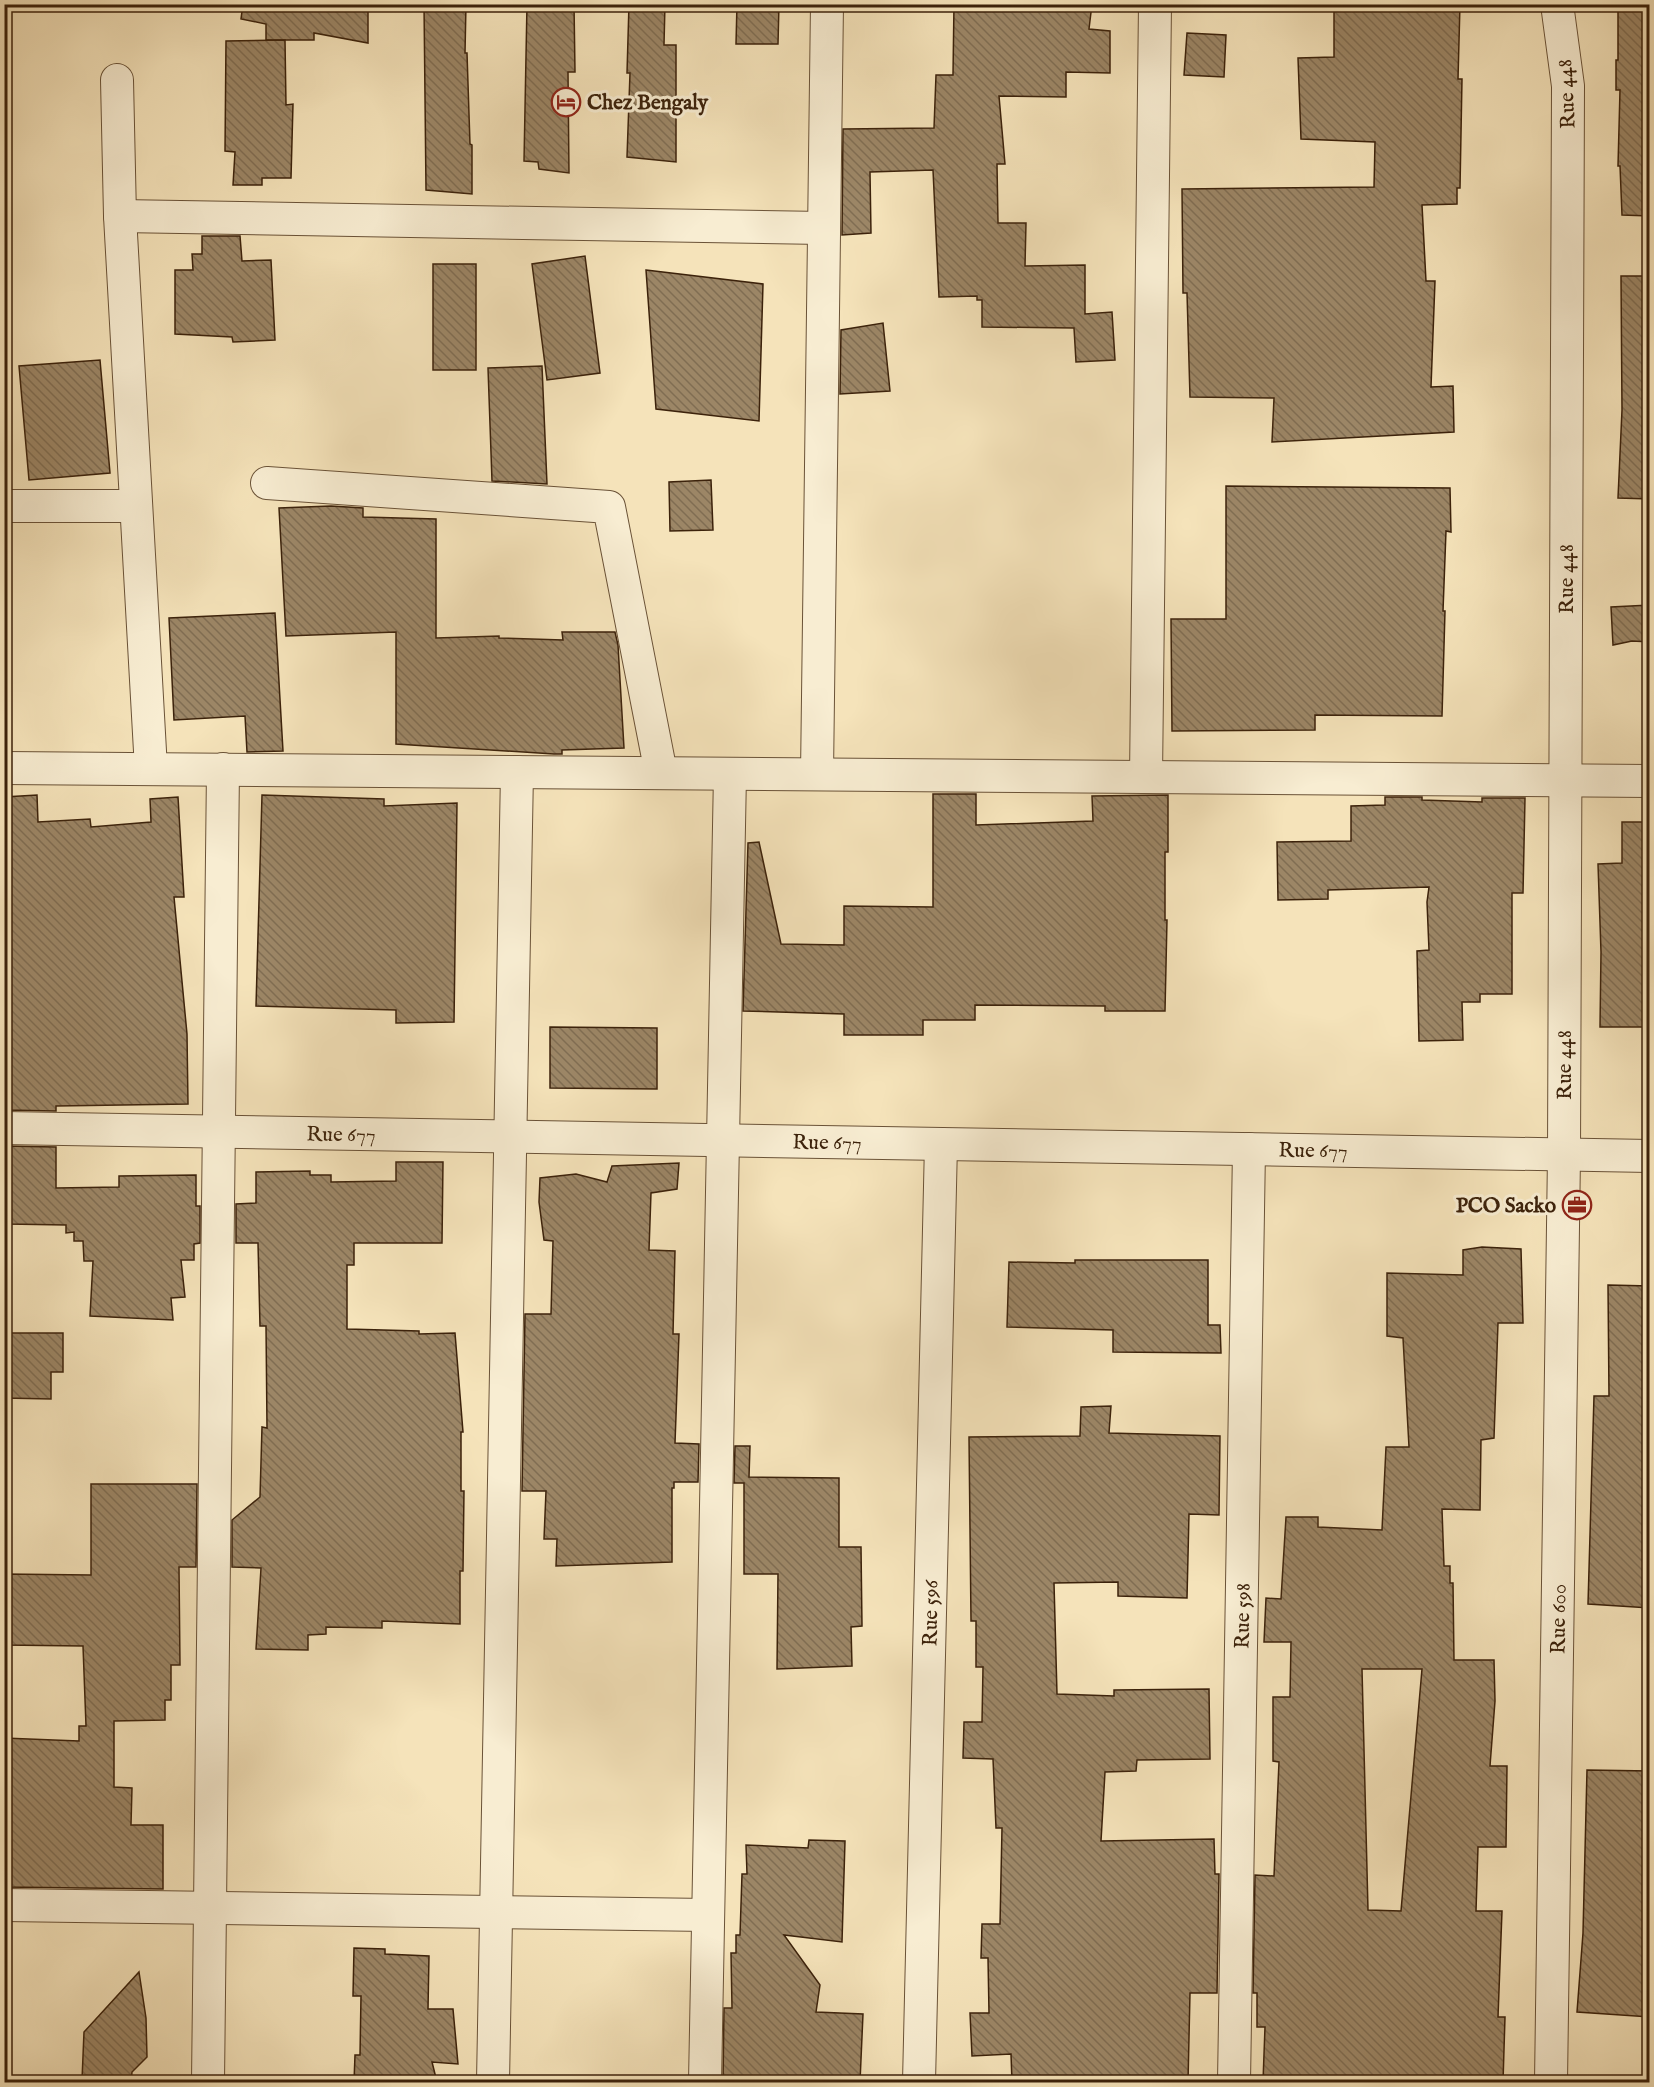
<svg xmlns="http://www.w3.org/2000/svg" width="1654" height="2087" viewBox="0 0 1654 2087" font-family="'IM FELL English',serif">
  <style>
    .building { fill: url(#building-back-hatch); stroke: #3c220b; stroke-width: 1.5; fill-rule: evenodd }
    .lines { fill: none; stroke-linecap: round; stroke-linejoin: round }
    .minor-casing { stroke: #6a5237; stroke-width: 34 }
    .minor { stroke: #f8edd2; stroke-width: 32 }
    .labels { text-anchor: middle; stroke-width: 6; stroke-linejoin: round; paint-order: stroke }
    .street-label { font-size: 21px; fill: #3c220b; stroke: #f8edd2 }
    .poi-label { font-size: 21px; font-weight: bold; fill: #3c220b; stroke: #f8edd2; text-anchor: start }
  </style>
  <defs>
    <pattern id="building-back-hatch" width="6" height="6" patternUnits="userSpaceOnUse" patternTransform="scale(1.5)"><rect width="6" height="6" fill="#9c8666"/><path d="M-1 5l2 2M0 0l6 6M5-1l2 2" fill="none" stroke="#806d52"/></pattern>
  </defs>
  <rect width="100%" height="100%" fill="#f5e3ba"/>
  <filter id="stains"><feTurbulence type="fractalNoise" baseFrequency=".00333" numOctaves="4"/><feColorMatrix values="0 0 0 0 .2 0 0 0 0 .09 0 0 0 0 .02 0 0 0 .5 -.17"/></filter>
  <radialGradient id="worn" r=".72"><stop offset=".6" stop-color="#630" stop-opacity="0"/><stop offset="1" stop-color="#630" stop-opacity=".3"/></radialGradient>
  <!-- building -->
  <g class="building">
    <path d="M 243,4 L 368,4 L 368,43 L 314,33 L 314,40 L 266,40 L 266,24 L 241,19 Z"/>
    <path d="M 424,4 L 466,4 L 465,53 L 467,53 L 470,144 L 472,145 L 472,194 L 426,190 Z"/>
    <path d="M 527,4 L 574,4 L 575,72 L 568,72 L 569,173 L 539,169 L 538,162 L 524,161 Z"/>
    <path d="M 629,4 L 665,4 L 664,45 L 676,45 L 676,162 L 627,157 L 630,73 L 627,73 Z"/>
    <path d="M 737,4 L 779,4 L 778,44 L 736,44 Z"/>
    <path d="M 954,4 L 1092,4 L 1089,29 L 1110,31 L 1110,73 L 1066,72 L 1066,97 L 999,96 L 1005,164 L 997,164 L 998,223 L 1026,223 L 1025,266 L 1085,265 L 1085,314 L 1112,312 L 1115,360 L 1076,362 L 1074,328 L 982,327 L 982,300 L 977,300 L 977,296 L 939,297 L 933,170 L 870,172 L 871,233 L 842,235 L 843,129 L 934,128 L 936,75 L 953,75 Z"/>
    <path d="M 1334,4 L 1460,4 L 1458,79 L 1462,79 L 1460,188 L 1457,188 L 1457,204 L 1422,205 L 1426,281 L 1435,281 L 1431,387 L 1453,386 L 1454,432 L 1272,442 L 1274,398 L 1190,397 L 1187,293 L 1183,293 L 1182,189 L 1374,187 L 1375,142 L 1301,139 L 1298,58 L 1334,57 Z"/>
    <path d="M 1618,4 L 1650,4 L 1650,216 L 1622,215 L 1620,166 L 1618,166 L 1620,90 L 1616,90 L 1616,60 L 1618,60 Z"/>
    <path d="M 1187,33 L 1226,35 L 1224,77 L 1184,75 Z"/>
    <path d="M 285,40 L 286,105 L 293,104 L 291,178 L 262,178 L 262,185 L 233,185 L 235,152 L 225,151 L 226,41 Z"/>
    <path d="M 202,236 L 240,236 L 242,261 L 271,260 L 275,340 L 233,342 L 232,337 L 175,334 L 175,270 L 193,270 L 192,254 L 202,254 Z"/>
    <path d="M 585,256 L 600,373 L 547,380 L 532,264 Z"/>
    <rect x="433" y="264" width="43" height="106"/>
    <path d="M 646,270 L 763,284 L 759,421 L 656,409 Z"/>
    <path d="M 1621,276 L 1650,276 L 1650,499 L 1618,498 L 1622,410 Z"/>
    <path d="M 883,323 L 890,391 L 840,394 L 841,330 Z"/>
    <path d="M 100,360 L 110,473 L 29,480 L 19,366 Z"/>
    <path d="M 542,366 L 547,484 L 492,481 L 488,368 Z"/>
    <path d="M 711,480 L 713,530 L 670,531 L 669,482 Z"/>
    <path d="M 1226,486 L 1450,488 L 1451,532 L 1446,531 L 1443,611 L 1445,611 L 1442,716 L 1315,715 L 1315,730 L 1172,731 L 1171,619 L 1226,619 Z"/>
    <path d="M 331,506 L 363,508 L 363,517 L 436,519 L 436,638 L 499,636 L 499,638 L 563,640 L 562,632 L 615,632 L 618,645 L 624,748 L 562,750 L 562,754 L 554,754 L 396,744 L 396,632 L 286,636 L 279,508 Z"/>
    <path d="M 1650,605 L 1650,642 L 1632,641 L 1613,645 L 1611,607 Z"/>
    <path d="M 275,613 L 283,751 L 247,752 L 245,716 L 174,720 L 169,618 Z"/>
    <path d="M 933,794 L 976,794 L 976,825 L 1093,821 L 1092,796 L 1168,795 L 1168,852 L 1165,852 L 1165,920 L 1167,920 L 1165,1011 L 1105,1011 L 1105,1006 L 975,1005 L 975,1020 L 923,1020 L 923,1035 L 844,1035 L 844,1014 L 743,1011 L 748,843 L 759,842 L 781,944 L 844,945 L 844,906 L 933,907 Z"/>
    <path d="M 37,795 L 38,822 L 90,819 L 91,827 L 151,822 L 150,799 L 178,797 L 184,897 L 174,897 L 187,1034 L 188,1104 L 56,1106 L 56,1111 L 4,1110 L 4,797 Z"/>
    <path d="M 262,795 L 384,799 L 384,806 L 457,803 L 454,1022 L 396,1023 L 396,1010 L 256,1006 Z"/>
    <path d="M 1385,797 L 1422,797 L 1422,800 L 1482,802 L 1482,798 L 1525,798 L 1523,893 L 1512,893 L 1512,994 L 1480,994 L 1480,1002 L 1462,1002 L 1463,1040 L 1419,1041 L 1417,951 L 1429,950 L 1427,902 L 1429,887 L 1328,890 L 1328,899 L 1278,900 L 1277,842 L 1351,841 L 1351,806 L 1385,805 Z"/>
    <path d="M 1622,822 L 1650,822 L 1650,1027 L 1600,1027 L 1601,952 L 1598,864 L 1622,863 Z"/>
    <path d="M 550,1027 L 657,1028 L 657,1089 L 550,1088 Z"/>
    <path d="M 4,1146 L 56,1147 L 56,1188 L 119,1187 L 119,1176 L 196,1175 L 196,1206 L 200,1206 L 200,1243 L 194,1244 L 194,1260 L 181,1260 L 185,1297 L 171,1298 L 173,1320 L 90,1316 L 93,1261 L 84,1261 L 83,1241 L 74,1241 L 74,1232 L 66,1233 L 66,1225 L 7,1224 L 7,1194 L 4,1194 Z"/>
    <path d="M 396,1162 L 443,1162 L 442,1243 L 354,1243 L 354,1265 L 347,1265 L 347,1329 L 419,1331 L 419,1334 L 455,1333 L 463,1432 L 461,1432 L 461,1491 L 464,1491 L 463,1571 L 460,1571 L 460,1624 L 382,1621 L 382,1628 L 326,1627 L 326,1634 L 308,1635 L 308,1650 L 256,1649 L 261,1568 L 232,1567 L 232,1520 L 260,1497 L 262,1427 L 267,1428 L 266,1326 L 260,1326 L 258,1243 L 236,1243 L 236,1204 L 256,1203 L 256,1172 L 310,1171 L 310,1175 L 331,1175 L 331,1182 L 396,1181 Z"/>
    <path d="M 679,1163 L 677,1189 L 651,1193 L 649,1250 L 675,1251 L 673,1334 L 679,1334 L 675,1443 L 699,1444 L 698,1482 L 674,1482 L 674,1488 L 672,1488 L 672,1562 L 556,1566 L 557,1539 L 544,1539 L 546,1491 L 522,1491 L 525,1314 L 551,1314 L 553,1241 L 544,1240 L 539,1202 L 540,1178 L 576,1174 L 607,1182 L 612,1166 Z"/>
    <path d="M 1482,1247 L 1521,1249 L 1523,1323 L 1498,1323 L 1494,1438 L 1481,1440 L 1480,1510 L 1442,1509 L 1444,1566 L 1450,1566 L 1450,1583 L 1453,1583 L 1454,1660 L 1494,1660 L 1495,1701 L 1490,1766 L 1507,1766 L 1506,1847 L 1478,1847 L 1476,1911 L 1502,1911 L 1498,2017 L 1505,2017 L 1503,2082 L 1263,2082 L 1265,2027 L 1257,2027 L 1257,1993 L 1253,1993 L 1255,1875 L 1274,1876 L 1279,1762 L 1273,1761 L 1273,1697 L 1290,1697 L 1291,1642 L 1264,1642 L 1266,1598 L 1281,1599 L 1286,1517 L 1318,1517 L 1318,1527 L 1382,1530 L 1386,1447 L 1409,1447 L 1403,1338 L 1387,1336 L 1387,1273 L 1463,1275 L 1463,1250 ZM 1362,1669 L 1422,1669 L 1401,1911 L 1368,1910 Z"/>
    <path d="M 1075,1260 L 1208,1260 L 1208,1325 L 1220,1325 L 1221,1353 L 1113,1352 L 1113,1330 L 1007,1327 L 1009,1262 L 1075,1263 Z"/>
    <path d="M 1608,1285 L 1650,1286 L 1650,1608 L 1588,1604 L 1594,1396 L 1609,1396 Z"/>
    <path d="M 4,1333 L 63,1333 L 63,1372 L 51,1372 L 51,1399 L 4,1398 Z"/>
    <path d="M 1111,1406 L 1109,1433 L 1220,1436 L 1219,1515 L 1189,1514 L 1187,1598 L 1118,1596 L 1118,1582 L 1054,1583 L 1057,1694 L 1114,1696 L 1114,1690 L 1209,1689 L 1210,1759 L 1137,1760 L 1136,1771 L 1105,1772 L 1101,1841 L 1214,1839 L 1215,1874 L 1219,1874 L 1217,1993 L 1190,1993 L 1188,2082 L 1012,2082 L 1011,2054 L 972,2056 L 970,2013 L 989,2013 L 988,1958 L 981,1958 L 982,1924 L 1000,1924 L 1002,1828 L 996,1828 L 993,1759 L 963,1758 L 964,1722 L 982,1722 L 983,1667 L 976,1667 L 976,1621 L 971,1621 L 969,1437 L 1080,1436 L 1081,1407 Z"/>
    <path d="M 735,1446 L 750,1446 L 749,1477 L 839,1478 L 839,1547 L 861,1547 L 862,1626 L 851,1627 L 852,1666 L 777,1669 L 778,1574 L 744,1574 L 744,1483 L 734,1483 Z"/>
    <path d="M 91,1484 L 197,1484 L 196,1567 L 179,1567 L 180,1665 L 171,1665 L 171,1700 L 165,1700 L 165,1720 L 114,1721 L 114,1787 L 132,1788 L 131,1825 L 163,1825 L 163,1889 L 4,1887 L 4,1738 L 79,1741 L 79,1726 L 86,1726 L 83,1646 L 4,1645 L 4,1574 L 91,1575 Z"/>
    <path d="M 1587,1770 L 1650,1771 L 1650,2017 L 1577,2012 L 1583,1933 Z"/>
    <path d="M 809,1840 L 845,1841 L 842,1942 L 784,1935 L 820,1985 L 816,2012 L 863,2014 L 860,2082 L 723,2082 L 724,2008 L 732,2008 L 731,1953 L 736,1953 L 736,1935 L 740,1935 L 742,1874 L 747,1874 L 746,1845 L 808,1848 Z"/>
    <path d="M 354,1948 L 385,1949 L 385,1954 L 429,1956 L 428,2009 L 453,2009 L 458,2064 L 432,2062 L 437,2082 L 354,2082 L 355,2055 L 360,2055 L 361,1996 L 353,1996 Z"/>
    <path d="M 139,1972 L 146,2018 L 147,2057 L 132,2072 L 131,2082 L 103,2082 L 82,2080 L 84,2032 Z"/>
  </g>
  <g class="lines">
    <!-- minor casing -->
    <g class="minor-casing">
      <g id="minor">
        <path d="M 117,80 L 120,216 L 151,769"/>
        <path d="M 120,216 L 823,228"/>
        <path d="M 267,483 L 609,507 L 661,773"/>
        <path d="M 4,506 L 136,506"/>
        <path d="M 4,768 L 1650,781"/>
        <path d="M 817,774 L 827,4"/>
        <path d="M 1146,777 L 1155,4"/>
        <path d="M 4,1128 L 1650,1156"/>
        <path d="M 4,1905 L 708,1915"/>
        <path d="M 208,2082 L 223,769"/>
        <path d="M 493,2082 L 517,772"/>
        <path d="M 705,2082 L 730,774"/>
        <path d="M 919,2082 L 941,1144"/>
        <path d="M 1234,2082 L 1249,1149"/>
        <path d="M 1551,2082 L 1564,1155 L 1568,86 L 1557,4"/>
      </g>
    </g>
    <!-- minor -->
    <use href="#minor" class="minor"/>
  </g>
  <!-- icons -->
  <defs>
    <g id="hotel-ring" transform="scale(1.5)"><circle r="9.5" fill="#f8edd2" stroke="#8f2418" stroke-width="1.5"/><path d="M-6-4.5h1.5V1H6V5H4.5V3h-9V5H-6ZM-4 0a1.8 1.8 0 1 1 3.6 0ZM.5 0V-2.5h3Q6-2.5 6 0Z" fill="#8f2418"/></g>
    <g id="office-ring" transform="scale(1.5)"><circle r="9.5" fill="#f8edd2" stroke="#8f2418" stroke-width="1.5"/><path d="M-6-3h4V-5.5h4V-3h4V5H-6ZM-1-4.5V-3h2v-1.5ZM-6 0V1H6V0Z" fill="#8f2418"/></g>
  </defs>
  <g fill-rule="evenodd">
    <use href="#hotel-ring" x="566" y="102"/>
    <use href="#office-ring" x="1577" y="1205"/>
  </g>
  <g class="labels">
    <!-- street labels -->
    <g class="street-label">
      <text transform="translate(1566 94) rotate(-93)" y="7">Rue 448</text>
      <text transform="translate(1566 579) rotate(-90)" y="7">Rue 448</text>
      <text transform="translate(1564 1065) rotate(-90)" y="7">Rue 448</text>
      <text transform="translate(341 1134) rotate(1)" y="7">Rue 677</text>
      <text transform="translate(827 1142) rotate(1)" y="7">Rue 677</text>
      <text transform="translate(1313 1150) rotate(1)" y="7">Rue 677</text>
      <text transform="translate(930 1613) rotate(-89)" y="7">Rue 596</text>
      <text transform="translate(1242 1616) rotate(-89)" y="7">Rue 598</text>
      <text transform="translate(1558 1619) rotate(-89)" y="7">Rue 600</text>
    </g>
    <!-- poi labels -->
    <g class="poi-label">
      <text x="587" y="109">Chez Bengaly</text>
      <text x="1556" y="1212" text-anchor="end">PCO Sacko</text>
    </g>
  </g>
  <!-- margin -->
  <rect width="1654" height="2087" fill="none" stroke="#f5e3ba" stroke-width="24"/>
  <rect x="6" y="6" width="1642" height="2075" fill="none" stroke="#3c220b" stroke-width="3"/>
  <rect x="12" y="12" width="1630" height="2063" fill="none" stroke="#3c220b" stroke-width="1.5"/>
  <rect width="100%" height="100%" filter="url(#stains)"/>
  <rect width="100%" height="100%" fill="url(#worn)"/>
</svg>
